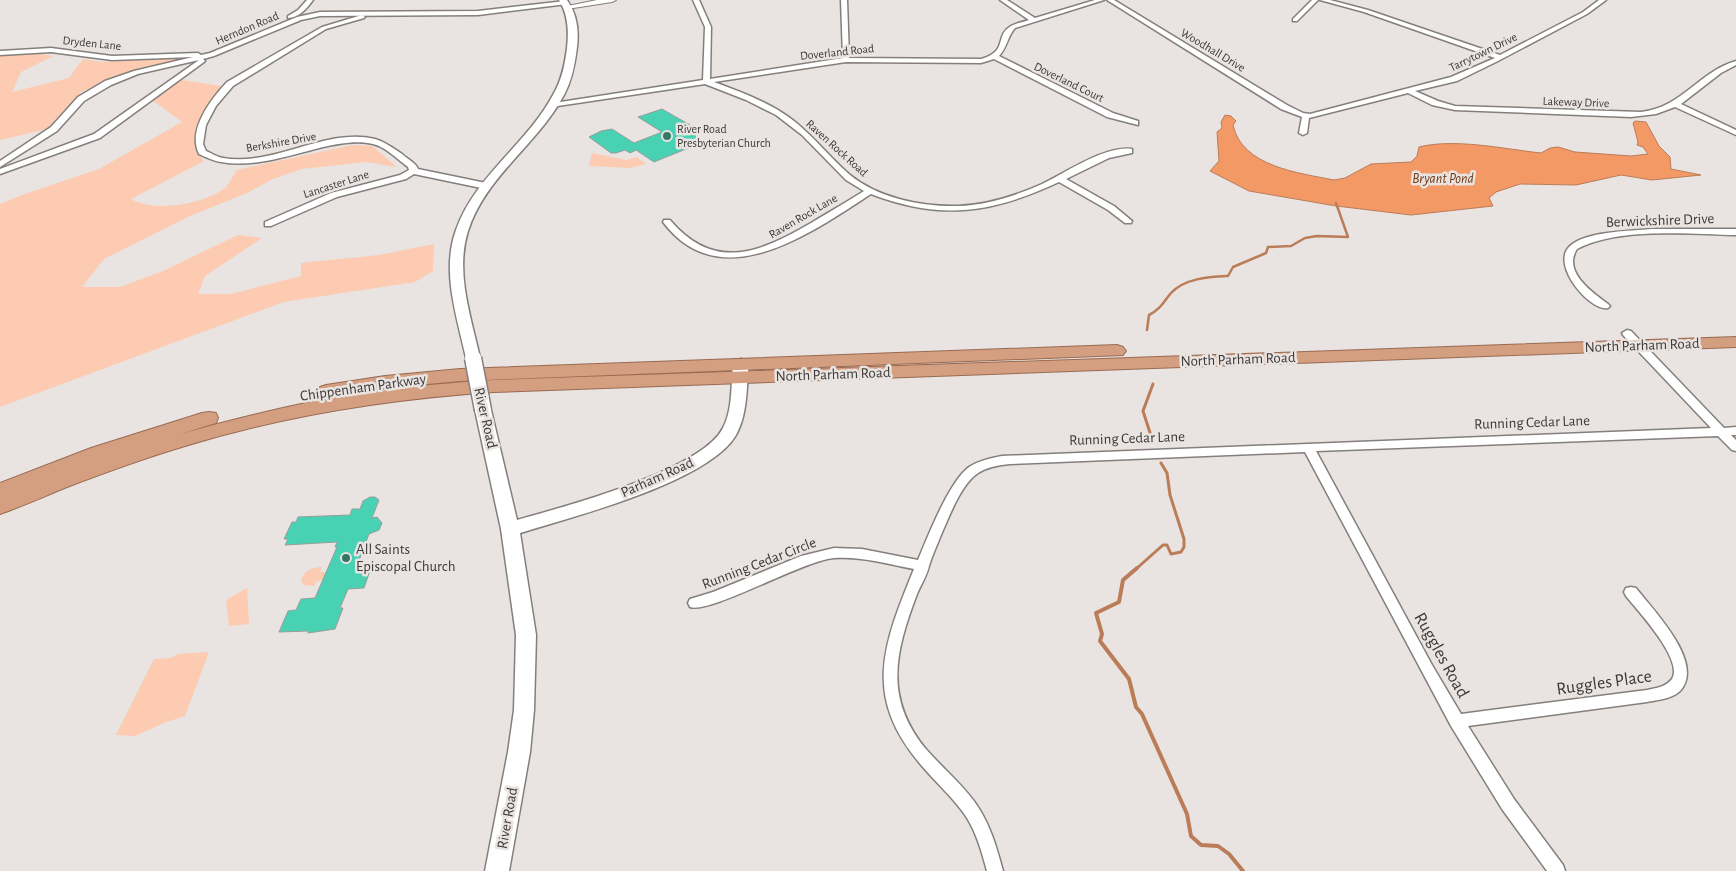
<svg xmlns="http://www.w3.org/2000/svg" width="1736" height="871" viewBox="0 0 1736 871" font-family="'Alegreya Sans',sans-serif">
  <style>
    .green { fill: #fccbb1 }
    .water { fill: #f29966; stroke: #bb7c58 }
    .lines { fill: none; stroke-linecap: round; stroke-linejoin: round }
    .stream-far2 { stroke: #bb7c58; stroke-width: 2.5 }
    .stream-far1 { stroke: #bb7c58; stroke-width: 3 }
    .stream { stroke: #bb7c58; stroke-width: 4 }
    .building { fill: #48d2b3; stroke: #979d9b }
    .minor-casing { stroke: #847f7c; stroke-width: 3 }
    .tertiary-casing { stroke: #847f7c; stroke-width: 2 }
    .secondary-casing { stroke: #847f7c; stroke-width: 3 }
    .trunk-casing { stroke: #986b53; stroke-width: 2 }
    .minor { fill: #fff; fill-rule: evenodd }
    .tertiary { fill: #fff; fill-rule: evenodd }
    .secondary { fill: #fff; fill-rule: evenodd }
    .trunk { fill: #d49e80; fill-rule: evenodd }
    .secondary-bridge-casing { stroke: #847f7c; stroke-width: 19; stroke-linecap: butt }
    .secondary-bridge { stroke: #fff; stroke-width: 16 }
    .poi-dot { fill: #347565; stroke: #e9e4e1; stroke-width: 2 }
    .labels { text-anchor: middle; stroke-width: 5; stroke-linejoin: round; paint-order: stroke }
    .far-street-label { font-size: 12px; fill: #3c3938; stroke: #e9e4e1 }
    .far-poi-label { font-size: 12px; fill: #3c3938; stroke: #e9e4e1; text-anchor: start }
    .far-water-label { font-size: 14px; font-style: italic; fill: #723915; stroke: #e9e4e1 }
    .street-label { font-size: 15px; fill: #3c3938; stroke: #e9e4e1 }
    .poi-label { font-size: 15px; fill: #3c3938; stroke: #e9e4e1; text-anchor: start }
    .near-street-label { font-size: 18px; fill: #3c3938; stroke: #e9e4e1 }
  </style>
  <rect width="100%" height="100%" fill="#e9e4e1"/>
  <!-- green -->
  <g class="green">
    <path d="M 31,52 L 53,56 L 21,72 L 12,92 L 69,78 L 83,59 L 102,62 L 180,58 L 178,62 L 107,81 L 81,92 L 47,129 L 0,140 L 0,55 Z"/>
    <path d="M 181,80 L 222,86 L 198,130 L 196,151 L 204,161 L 131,199 C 154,213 202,204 224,189 C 229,185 233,175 237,170 L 352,145 L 372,146 L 397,167 L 366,162 L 302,169 L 273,179 L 247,193 L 190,216 L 104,259 L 82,287 L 120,287 L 163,271 L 238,235 L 262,238 L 205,276 L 198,294 L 231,294 L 301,276 L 301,263 L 379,255 L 434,244 L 433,271 L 415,282 L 284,302 L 0,407 L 0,204 L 22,195 L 99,169 L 182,122 L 152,100 Z"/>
    <path d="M 592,153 L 626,160 L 637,157 L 646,164 L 630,168 L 589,166 Z"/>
    <path d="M 322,567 L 320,572 L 326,572 L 323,580 L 317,581 L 314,586 L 303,585 L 301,580 C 305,570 312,567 322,567 Z"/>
    <path d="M 247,588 L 249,624 L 229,626 L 226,600 Z"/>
    <path d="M 209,652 L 185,716 L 164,723 L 135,736 L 116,735 L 154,659 L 171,658 L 178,654 Z"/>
  </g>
  <!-- water -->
  <path class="water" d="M 1225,115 L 1231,116 L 1236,121 L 1233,125 C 1242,167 1300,173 1334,180 L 1345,178 L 1371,164 L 1411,162 L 1417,156 L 1419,147 C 1455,138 1504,149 1541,153 L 1550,148 L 1558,147 L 1575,152 L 1631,156 L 1648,154 L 1643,147 L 1637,145 L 1638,142 L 1633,123 L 1635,121 L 1646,122 L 1659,146 L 1670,157 L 1671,169 L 1701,175 L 1652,180 L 1621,175 L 1576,185 L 1520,184 L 1496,192 L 1489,198 L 1493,206 L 1411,215 L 1336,206 L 1249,191 L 1210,171 L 1219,161 L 1217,132 L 1222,128 L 1221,122 Z"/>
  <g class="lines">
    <!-- stream-far2 -->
    <path class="stream-far2" d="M 1147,330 L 1149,315 C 1160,310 1164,301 1171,293 C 1185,278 1209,277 1228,276 L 1233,267 L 1266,253 L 1268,247 L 1291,246 L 1305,238 L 1317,236 L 1348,237 L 1336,203"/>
    <!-- stream-far1 -->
    <g class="stream-far1">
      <path d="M 1153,384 L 1143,411 L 1153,442"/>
      <path d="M 1136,569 L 1163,545 L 1167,545 L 1171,554 L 1181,552 L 1184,547 L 1184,539 L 1170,495 L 1167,473 L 1161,463"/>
    </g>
    <!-- stream -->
    <path class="stream" d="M 1137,568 L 1123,580 L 1119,602 L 1096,613 L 1102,634 L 1100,641 L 1129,679 L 1136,707 L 1142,714 L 1187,814 L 1191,836 L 1201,845 L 1218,846 L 1229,854 L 1243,871"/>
  </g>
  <!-- building -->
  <g class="building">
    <path d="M 662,109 L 697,129 L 690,132 L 696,136 L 696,145 L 654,162 L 636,150 L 630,153 L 625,150 L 616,153 L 611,153 L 589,137 L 601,131 L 612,129 L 634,143 L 662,132 L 638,117 Z"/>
    <path d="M 370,497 L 375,497 L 379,500 L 372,518 L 377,517 L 382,523 L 379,530 L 369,534 L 357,566 L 372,565 L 364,588 L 348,589 L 340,608 L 343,608 L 335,629 L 308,633 L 308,631 L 279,632 L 288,611 L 296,610 L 301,599 L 315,598 L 337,547 L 335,547 L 337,542 L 285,545 L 288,539 L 284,539 L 292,522 L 296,522 L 298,517 L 350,515 L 352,509 L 360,509 L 363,501 Z"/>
  </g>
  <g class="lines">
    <!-- minor casing -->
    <g class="minor-casing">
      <g id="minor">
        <path d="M 307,0 L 313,0 C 307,8 299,18 288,18 L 288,16 L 298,10 Z"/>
        <path d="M 693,0 L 699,0 L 711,27 L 710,79 L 843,58 L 841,0 L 847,0 L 849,58 L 981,59 C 1009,51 994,36 1011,26 C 1016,23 1024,22 1029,20 L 1000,0 L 1007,0 L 1035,18 L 1095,0 L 1104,0 L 1015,28 C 1007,37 1007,48 999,56 L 1113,113 L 1138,121 L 1138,125 L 1107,117 L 994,59 L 981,63 L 846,62 L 714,82 C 740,92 767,101 790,118 C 812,134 829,157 850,175 C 878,198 922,207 958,206 C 987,205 1015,196 1042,184 C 1064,174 1105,145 1132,149 L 1132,153 L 1109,158 L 1066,179 L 1114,206 L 1132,221 L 1131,223 L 1125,223 L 1108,210 L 1059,182 C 993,213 941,221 871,194 C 812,232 721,299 663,222 L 664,220 L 670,220 C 715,273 761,252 811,223 C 829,212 847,202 864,191 L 846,180 L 802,135 L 776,115 L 746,100 L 705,84 L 551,107 L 550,105 L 554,103 L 703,80 L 705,27 Z"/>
        <path d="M 1107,0 L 1114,0 L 1287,105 L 1303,113 L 1310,114 L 1451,77 L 1495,58 L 1364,12 L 1320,0 L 1330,0 L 1368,10 L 1500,55 L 1583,12 L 1599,0 L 1606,0 L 1587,14 L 1496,62 L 1457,81 L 1415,91 L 1438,101 L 1455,106 L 1641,112 C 1683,107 1698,72 1736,61 L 1736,65 L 1721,73 L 1681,104 L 1736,130 L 1736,135 L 1675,107 L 1656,114 L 1631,117 L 1455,110 L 1432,105 L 1408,93 L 1309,118 L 1307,133 L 1303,135 L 1299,133 L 1302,117 L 1281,109 Z"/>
        <path d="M 1312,0 L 1318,0 L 1297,21 L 1293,21 L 1293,19 Z"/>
        <path d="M 565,1 L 568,3 L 567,4 L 478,15 L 320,16 L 301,20 L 214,56 L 203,59 L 205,61 L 204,62 L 100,138 L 0,174 L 0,169 L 94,134 L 199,60 L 138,74 L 111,85 L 84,101 L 57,131 L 0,167 L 0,161 L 51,127 L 78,97 L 105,81 L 134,71 L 193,57 L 112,60 L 51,52 L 0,55 L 0,51 L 51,48 L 112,56 L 198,53 L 201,55 L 210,53 L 297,17 L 320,12 L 478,11 Z"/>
        <path d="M 362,15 L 365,17 L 364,18 L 326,29 L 233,86 L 216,106 L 206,125 L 203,144 L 206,151 C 211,153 217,157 223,158 C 274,167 326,127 375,139 C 385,142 393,148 402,154 C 407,159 416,163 418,169 L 486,183 L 490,186 L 486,189 L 414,174 L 406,179 L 337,197 L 271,226 L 265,226 L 265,222 L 331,193 L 400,175 L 409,170 L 408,167 C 397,159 386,147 373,144 C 357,140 338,144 323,147 C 290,155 255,168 221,162 C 213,161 206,157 199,154 C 187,130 211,99 227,82 L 322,27 Z"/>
        <path d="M 1652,229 L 1736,229 L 1736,235 C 1690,234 1618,227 1577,249 C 1562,272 1593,293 1608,304 L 1610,306 L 1608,308 C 1591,312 1551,266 1569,247 C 1584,231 1631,231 1652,229 Z"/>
        <path d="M 1627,330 L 1631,331 L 1724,428 L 1736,427 L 1736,435 L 1731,435 L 1736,440 L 1736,451 L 1732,450 L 1718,436 L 1316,451 L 1432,665 L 1461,714 L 1647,690 C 1656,688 1666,687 1672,679 C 1684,660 1638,611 1626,596 L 1624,592 L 1626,588 L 1631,587 L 1636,588 C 1652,609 1706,663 1680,691 C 1672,699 1657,700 1647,702 L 1468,726 L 1514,799 L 1563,865 L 1565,871 L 1547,871 L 1502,809 L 1451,726 L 1305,452 L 1010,464 C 999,465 987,467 978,473 C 961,484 949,517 941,535 C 937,545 932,556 929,566 C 927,575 921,585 917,594 C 896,650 883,696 925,748 C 942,768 964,785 978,807 C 991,827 997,849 1003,871 L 987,871 C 982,853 977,834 967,818 C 955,799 937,784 922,766 C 862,697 883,645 914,569 C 888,564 861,556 834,558 C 802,561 710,614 690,607 L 688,603 L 690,599 L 713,592 L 801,556 L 834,548 L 862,549 L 918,560 C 928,536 949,482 969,467 C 978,461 991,458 1002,456 L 1711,428 L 1623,335 L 1622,333 Z"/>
      </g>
    </g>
    <!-- tertiary casing -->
    <g class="tertiary-casing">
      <path id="tertiary" d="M 597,0 L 616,0 L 612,2 L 567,9 L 563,7 Z"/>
    </g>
    <!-- secondary casing -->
    <g class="secondary-casing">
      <g id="secondary">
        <path d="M 559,0 L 567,0 C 577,14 579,31 577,47 C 575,64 572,80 564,95 C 538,144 485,177 468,231 C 455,272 471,317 480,358 L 478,361 L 468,361 L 466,358 C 457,317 441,271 456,230 C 475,176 527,144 553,95 C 562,80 565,64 567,48 C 569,31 568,14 559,0 Z"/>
        <path d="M 741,359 L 746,361 L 749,364 C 746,388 748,413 736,435 C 709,482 572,517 520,533 L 536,635 L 534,710 L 530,752 L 509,871 L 485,871 L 508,752 L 514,710 L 516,635 L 501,529 L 475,410 L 477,406 L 483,405 L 489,406 L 491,410 L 517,520 C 563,507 701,471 723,428 C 733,409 731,384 733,364 L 736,361 Z"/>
      </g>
    </g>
    <!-- trunk casing -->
    <g class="trunk-casing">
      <g id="trunk">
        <path d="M 1736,337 L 1736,347 L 494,392 C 389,399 286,415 185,446 C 145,458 106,472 67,487 C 45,496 23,506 0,514 L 0,483 L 91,448 L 202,413 L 209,412 L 216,413 L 218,418 L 216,423 L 180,434 C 241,417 303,402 365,392 C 408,386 451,383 494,380 Z"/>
        <path d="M 1117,345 L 1123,347 L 1126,351 L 1123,355 L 460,381 L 385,388 L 326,397 L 320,395 L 317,391 L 320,387 L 326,385 L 385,376 L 460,369 Z"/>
      </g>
    </g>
    <!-- minor -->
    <use href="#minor" class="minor"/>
    <!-- tertiary -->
    <use href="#tertiary" class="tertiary"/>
    <!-- secondary -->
    <use href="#secondary" class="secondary"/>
    <!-- trunk -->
    <use href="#trunk" class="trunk"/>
    <!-- secondary-bridge casing -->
    <g class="secondary-bridge-casing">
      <path id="secondary-bridge" d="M 473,358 L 483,410"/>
    </g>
    <!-- secondary-bridge -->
    <use href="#secondary-bridge" class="secondary-bridge"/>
  </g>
  <!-- markers -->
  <g class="poi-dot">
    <circle cx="667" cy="136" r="5"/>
    <circle cx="346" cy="558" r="5"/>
  </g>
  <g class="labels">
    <!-- far-street labels -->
    <g class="far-street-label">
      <text transform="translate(247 28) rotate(-23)" y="4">Herndon Road</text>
      <text transform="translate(92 43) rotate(6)" y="4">Dryden Lane</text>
      <text transform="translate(1213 50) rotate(31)" y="4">Woodhall Drive</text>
      <text transform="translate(837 52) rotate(-6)" y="4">Doverland Road</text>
      <text transform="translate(1483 52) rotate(-26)" y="4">Tarrytown Drive</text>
      <text transform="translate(1069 82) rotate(26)" y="4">Doverland Court</text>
      <text transform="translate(1576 102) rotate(2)" y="4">Lakeway Drive</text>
      <text transform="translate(281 142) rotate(-10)" y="4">Berkshire Drive</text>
      <text transform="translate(837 148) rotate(42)" y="4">Raven Rock Road</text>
      <text transform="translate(336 184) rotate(-18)" y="4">Lancaster Lane</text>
      <text transform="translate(803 216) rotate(-30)" y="4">Raven Rock Lane</text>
    </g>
    <!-- far-poi labels -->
    <g class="far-poi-label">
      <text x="677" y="133">River Road<tspan x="677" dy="14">Presbyterian Church</tspan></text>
    </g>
    <!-- far-water labels -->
    <g class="far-water-label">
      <text x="1443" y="183">Bryant Pond</text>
    </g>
    <!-- street labels -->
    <g class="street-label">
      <text transform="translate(1660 220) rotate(-2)" y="5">Berwickshire Drive</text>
      <text transform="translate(1642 345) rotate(-2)" y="5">North Parham Road</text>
      <text transform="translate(1238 359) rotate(-2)" y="5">North Parham Road</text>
      <text transform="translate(833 374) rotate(-2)" y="5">North Parham Road</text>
      <text transform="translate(363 387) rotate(-8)" y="5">Chippenham Parkway</text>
      <text transform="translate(486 418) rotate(77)" y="5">River Road</text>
      <text transform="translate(1532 422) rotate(-2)" y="5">Running Cedar Lane</text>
      <text transform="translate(1127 438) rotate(-2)" y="5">Running Cedar Lane</text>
      <text transform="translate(657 477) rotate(-24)" y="5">Parham Road</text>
      <text transform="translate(759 563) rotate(-21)" y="5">Running Cedar Circle</text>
      <text transform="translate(507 818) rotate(-80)" y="5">River Road</text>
    </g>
    <!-- poi labels -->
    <g class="poi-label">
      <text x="356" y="554">All Saints<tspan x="356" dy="17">Episcopal Church</tspan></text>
    </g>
    <!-- near-street labels -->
    <g class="near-street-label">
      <text transform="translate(1442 655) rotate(61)" y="6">Ruggles Road</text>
      <text transform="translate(1604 682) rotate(-8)" y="6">Ruggles Place</text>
    </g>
  </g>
</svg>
